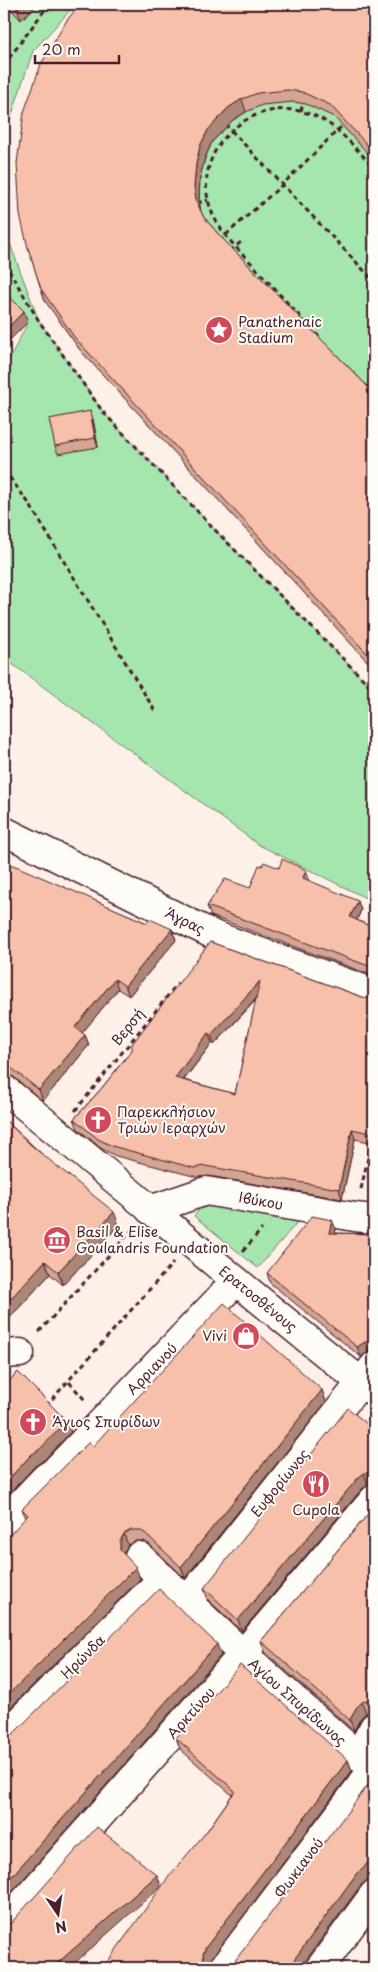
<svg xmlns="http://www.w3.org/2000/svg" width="378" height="1972" viewBox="0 0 378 1972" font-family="'Playpen Sans',sans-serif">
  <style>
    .green { fill: #a5e6af; stroke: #78826d }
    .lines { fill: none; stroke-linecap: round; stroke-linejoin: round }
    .street-casing { stroke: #4a1f2b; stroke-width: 31 }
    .secondary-casing { stroke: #4a1f2b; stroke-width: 31 }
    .primary-casing { stroke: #4a1f2b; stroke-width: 31 }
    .path { stroke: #4a1f2b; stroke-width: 3; stroke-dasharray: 5 4; stroke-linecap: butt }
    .street { stroke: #fdfcf7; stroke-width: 28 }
    .secondary { stroke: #fdfcf7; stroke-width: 28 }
    .primary { stroke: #fdfcf7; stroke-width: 28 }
    .wall { fill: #d4a592; stroke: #4a1f2b; fill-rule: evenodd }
    .shaded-wall { fill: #ac8677; stroke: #4a1f2b }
    .building { fill: #f6c0aa; stroke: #4a1f2b; fill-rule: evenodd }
    .labels { text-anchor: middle; stroke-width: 4; stroke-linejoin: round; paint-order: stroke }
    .poi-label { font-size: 14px; fill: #4a1f2b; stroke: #fdfcf7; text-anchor: start }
    .street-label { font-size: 14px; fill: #4a1f2b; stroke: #fdfcf7 }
  </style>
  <rect width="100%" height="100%" fill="#fcf0e8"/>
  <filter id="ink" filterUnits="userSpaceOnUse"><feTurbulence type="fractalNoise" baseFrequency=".02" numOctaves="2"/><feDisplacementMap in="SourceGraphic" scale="10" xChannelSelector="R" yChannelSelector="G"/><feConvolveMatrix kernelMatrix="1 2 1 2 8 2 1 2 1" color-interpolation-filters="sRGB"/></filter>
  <g filter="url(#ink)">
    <!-- green -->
    <g class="green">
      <path d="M 7,4 L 76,4 L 33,51 L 4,138 L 4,7 Z"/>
      <path d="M 374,4 L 374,668 L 80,350 L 60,322 L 38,277 Z"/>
      <path d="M 4,199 L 6,233 L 39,321 L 103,412 L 218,533 L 374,690 L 374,902 L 259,845 L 4,658 L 4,370 L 28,322 L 4,292 Z"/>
      <path d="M 208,1198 L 306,1212 L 258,1268 L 194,1216 Z"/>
    </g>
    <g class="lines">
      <!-- street casing -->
      <g class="street-casing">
        <g id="street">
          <path d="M 4,831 L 216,936 L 374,993"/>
          <path d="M 150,1210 L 206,1191 L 355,1217 L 374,1219"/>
          <path d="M 4,1354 L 20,1353"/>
          <path d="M 4,1521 L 46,1477 L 54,1472 L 236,1281"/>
          <path d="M 139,1556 L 243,1654 L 358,1756 L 374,1768"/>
          <path d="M 187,1601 L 374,1366"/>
          <path d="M 4,1736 L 163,1578"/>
          <path d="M 358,1756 L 374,1727"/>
          <path d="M 4,1924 L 243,1654 L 374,1499"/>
          <path d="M 223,1968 L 374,1768"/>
        </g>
      </g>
      <!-- secondary casing -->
      <g class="secondary-casing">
        <path id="secondary" d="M 4,1089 C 129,1189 248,1294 374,1392"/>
      </g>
      <!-- primary casing -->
      <g class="primary-casing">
        <path id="primary" d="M 320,1968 L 374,1894"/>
      </g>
      <!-- path -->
      <g class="path">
        <path d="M 4,65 L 49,4"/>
        <path d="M 301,111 L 304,99"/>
        <path d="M 225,124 L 374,281"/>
        <path d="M 197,203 L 208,200"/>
        <path d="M 219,241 L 282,185 L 344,124"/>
        <path d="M 230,251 L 241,242"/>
        <path d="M 4,262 L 39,321 L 103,412 L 218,533 L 374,690"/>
        <path d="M 319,337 C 298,314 276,291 255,267 C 238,249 218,232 210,207 C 191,149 251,95 307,113 C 335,121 354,148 374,167"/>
        <path d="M 4,470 L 28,502 L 155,711"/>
        <path d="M 75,1111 L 178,983"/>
        <path d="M 361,1189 L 374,1131"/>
        <path d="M 243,1251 L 262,1229"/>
        <path d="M 39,1332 L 132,1230"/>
        <path d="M 69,1382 L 85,1400"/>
        <path d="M 46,1406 L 173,1263"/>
      </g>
      <!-- street -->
      <use href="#street" class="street"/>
      <!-- secondary -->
      <use href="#secondary" class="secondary"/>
      <!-- primary -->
      <use href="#primary" class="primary"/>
    </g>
    <!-- wall -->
    <g class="wall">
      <path d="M 6,4 L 38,4 L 21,20 Z"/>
      <path d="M 374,4 L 374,160 L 334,117 L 306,104 L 293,102 L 262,105 L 246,112 L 233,120 L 212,142 L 205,158 L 200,177 L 199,199 L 200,210 L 203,216 L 219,235 L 374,393 L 374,668 L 366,660 L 80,350 L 45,301 L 28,248 Z"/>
      <path d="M 93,419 L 98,447 L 58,454 L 55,446 Z"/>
      <path d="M 4,862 L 147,923 L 172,929 L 176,940 L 129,996 L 118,989 L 82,1033 L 85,1035 L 89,1045 L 43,1101 L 4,1069 Z"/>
      <path d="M 262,866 L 306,870 L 309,880 L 361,910 L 357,920 L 374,928 L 374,976 L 211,916 L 207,906 L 250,888 Z"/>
      <path d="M 210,942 L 365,998 L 373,999 L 374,998 L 374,1143 L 355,1139 L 342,1199 L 209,1176 L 197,1177 L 116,1156 L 102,1149 L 78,1129 L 74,1119 L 101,1089 L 132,1050 ZM 256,1000 L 235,1094 L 184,1080 L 212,1043 L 214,1045 Z"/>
      <path d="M 4,1119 L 119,1225 L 63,1285 L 50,1274 L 4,1324 Z"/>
      <path d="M 336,1229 L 335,1233 L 374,1234 L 374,1351 L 369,1351 L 361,1357 L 270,1283 L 267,1273 Z"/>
      <path d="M 322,1390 L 326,1402 L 185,1578 L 149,1544 L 143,1541 L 135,1541 L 128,1545 L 124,1552 L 124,1554 L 140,1579 L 26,1518 L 22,1509 L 93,1446 Z"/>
      <path d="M 374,1430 L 374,1484 L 368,1485 L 362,1489 L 242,1631 L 208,1600 L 204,1588 Z"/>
      <path d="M 374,1507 L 374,1712 L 366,1713 L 360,1719 L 354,1731 L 265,1652 L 261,1641 Z"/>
      <path d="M 176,1738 L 348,1760 L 352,1771 L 211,1959 L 208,1967 L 103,1968 L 207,1831 L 232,1795 L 180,1749 Z"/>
    </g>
    <!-- shaded-wall -->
    <g class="shaded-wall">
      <path d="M 23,4 L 38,4 L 21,20 L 17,9 Z"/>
      <path d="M 242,99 L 246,112 L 233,120 L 212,142 L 205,158 L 200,177 L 199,199 L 201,212 L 196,200 L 194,187 L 196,164 L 200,146 L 208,130 L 228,108 Z"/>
      <path d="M 24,311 L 28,322 L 4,346 L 4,332 Z"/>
      <path d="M 90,411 L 93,419 L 98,447 L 95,438 Z"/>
      <path d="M 306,870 L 309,879 L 307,888 L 303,878 Z"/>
      <path d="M 358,901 L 361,910 L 354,927 L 350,917 Z"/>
      <path d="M 172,929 L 176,940 L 129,996 L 125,986 Z"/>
      <path d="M 115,979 L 118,989 L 79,1037 L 75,1027 Z"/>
      <path d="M 260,981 L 263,991 L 214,1045 L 211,1035 Z"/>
      <path d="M 208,1033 L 212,1043 L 178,1087 L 175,1078 Z"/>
      <path d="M 85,1035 L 89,1045 L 43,1101 L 39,1090 Z"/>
      <path d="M 352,1129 L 355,1139 L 342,1199 L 339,1189 Z"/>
      <path d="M 114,1212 L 119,1225 L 63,1285 L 58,1272 Z"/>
      <path d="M 332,1220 L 336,1229 L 333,1243 L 329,1233 Z"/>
      <path d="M 45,1261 L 50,1274 L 4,1324 L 4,1306 Z"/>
      <path d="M 365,1342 L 369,1351 L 361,1357 L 357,1347 Z"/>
      <path d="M 322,1390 L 326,1402 L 185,1578 L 181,1567 Z"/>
      <path d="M 67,1421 L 71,1432 L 44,1460 L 35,1466 L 5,1498 L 4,1495 L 4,1484 L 31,1455 Z"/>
      <path d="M 364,1473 L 368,1485 L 362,1489 L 242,1631 L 238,1620 L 358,1478 Z"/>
      <path d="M 124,1534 L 128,1545 L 124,1552 L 124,1561 L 120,1550 L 120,1541 Z"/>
      <path d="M 136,1567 L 140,1579 L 4,1714 L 4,1699 Z"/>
      <path d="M 217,1644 L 221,1655 L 4,1901 L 4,1885 Z"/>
      <path d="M 362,1702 L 366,1713 L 360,1719 L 354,1731 L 350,1720 L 356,1708 Z"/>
      <path d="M 348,1760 L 352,1771 L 211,1959 L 208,1966 L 208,1968 L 204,1962 L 203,1954 L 206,1947 Z"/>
      <path d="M 374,1853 L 374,1870 L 367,1880 L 361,1885 L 300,1968 L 288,1968 L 357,1873 Z"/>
      <path d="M 157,1875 L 161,1886 L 69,1968 L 52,1968 Z"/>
    </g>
    <!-- building -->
    <g class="building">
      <path d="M 12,4 L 23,4 L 17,9 Z"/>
      <path d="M 80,4 L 374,4 L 374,152 L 330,105 L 302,92 L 288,90 L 258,93 L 242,99 L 228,108 L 208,130 L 200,146 L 196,164 L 194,187 L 196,200 L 203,216 L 219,235 L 374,393 L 374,660 L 362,648 L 75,338 L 41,289 L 28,248 L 20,215 L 17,163 L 24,112 L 41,64 L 67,20 Z"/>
      <path d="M 4,291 L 24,311 L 4,332 Z"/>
      <path d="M 90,411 L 95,438 L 55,446 L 49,419 Z"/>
      <path d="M 282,859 L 306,870 L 303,878 L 358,901 L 350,917 L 374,928 L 374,968 L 207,906 L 225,879 L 250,888 L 259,865 L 262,866 L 264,862 L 279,868 Z"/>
      <path d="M 4,862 L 18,867 L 147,923 L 150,919 L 172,929 L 125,986 L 115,979 L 75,1027 L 85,1035 L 39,1090 L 4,1062 Z"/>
      <path d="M 210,942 L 365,998 L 373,999 L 374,998 L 374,1134 L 352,1129 L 339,1189 L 205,1166 L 194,1168 L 112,1146 L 98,1139 L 74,1119 L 101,1089 L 132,1050 L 132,1044 ZM 260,981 L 235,1094 L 175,1078 L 208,1033 L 211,1035 Z"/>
      <path d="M 4,1119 L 32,1146 L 114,1212 L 58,1272 L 45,1261 L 4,1306 Z"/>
      <path d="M 312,1216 L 332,1220 L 329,1233 L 374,1234 L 374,1341 L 365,1342 L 357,1347 L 267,1273 Z"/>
      <path d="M 224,1303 L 322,1390 L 181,1567 L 145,1533 L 139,1530 L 131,1530 L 124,1534 L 120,1541 L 120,1550 L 136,1567 L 4,1699 L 4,1541 L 28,1515 L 22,1509 L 89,1442 L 93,1446 Z"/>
      <path d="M 18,1372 L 67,1421 L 40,1449 L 31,1455 L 4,1484 L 4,1386 Z"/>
      <path d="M 348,1408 L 374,1430 L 374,1473 L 372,1472 L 364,1473 L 358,1478 L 238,1620 L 204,1588 Z"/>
      <path d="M 374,1507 L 374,1701 L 369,1700 L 362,1702 L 356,1708 L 350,1720 L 261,1641 Z"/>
      <path d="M 159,1589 L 217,1644 L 4,1885 L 4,1740 L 11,1736 Z"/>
      <path d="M 240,1665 L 348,1760 L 206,1947 L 203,1954 L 204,1962 L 209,1968 L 103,1968 L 170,1875 L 207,1831 L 235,1791 L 176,1738 Z"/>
      <path d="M 374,1777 L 374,1853 L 363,1869 L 357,1873 L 288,1968 L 228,1968 L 231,1966 Z"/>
      <path d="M 97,1827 L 157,1875 L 52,1968 L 4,1968 L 4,1928 L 11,1923 Z"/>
    </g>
  </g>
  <!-- icons -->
  <defs>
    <g id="sight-disc" transform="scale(1.4375)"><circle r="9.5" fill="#d1495b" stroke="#fdfcf7"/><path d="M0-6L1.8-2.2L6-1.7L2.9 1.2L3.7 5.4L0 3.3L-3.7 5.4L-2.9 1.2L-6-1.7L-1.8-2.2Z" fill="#fff"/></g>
    <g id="church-disc" transform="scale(1.4375)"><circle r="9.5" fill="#d1495b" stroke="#fdfcf7"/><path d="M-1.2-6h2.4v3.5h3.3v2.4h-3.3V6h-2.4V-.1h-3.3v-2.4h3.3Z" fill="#fff"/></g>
    <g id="museum-disc" transform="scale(1.4375)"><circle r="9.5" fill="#d1495b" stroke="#fdfcf7"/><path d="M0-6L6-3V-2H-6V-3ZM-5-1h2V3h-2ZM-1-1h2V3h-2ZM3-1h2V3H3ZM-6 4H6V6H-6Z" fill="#fff"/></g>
    <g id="shop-disc" transform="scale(1.4375)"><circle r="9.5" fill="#d1495b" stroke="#fdfcf7"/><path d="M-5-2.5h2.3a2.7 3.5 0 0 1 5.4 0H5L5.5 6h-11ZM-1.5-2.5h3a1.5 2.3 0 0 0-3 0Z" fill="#fff"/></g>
    <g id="restaurant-disc" transform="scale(1.4375)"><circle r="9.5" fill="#d1495b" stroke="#fdfcf7"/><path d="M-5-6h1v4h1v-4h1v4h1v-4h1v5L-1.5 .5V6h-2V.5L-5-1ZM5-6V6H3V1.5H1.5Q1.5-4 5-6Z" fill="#fff"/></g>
  </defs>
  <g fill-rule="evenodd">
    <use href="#sight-disc" x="219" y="330"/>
    <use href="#church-disc" x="98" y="1120"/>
    <use href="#museum-disc" x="57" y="1240"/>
    <use href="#shop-disc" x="246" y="1336"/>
    <use href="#church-disc" x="33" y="1422"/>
    <use href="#restaurant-disc" x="316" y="1484"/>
  </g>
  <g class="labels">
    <!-- poi labels -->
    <g class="poi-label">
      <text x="238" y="327">Panathenaic<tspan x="238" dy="16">Stadium</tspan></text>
      <text x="117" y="1117">Παρεκκλήσιον<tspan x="117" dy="16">Τριών Ιεραρχών</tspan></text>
      <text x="76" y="1237">Basil &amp; Elise<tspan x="76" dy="16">Goulandris Foundation</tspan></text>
      <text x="227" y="1341" text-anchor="end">Vivi</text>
      <text x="52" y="1427">Άγιος Σπυρίδων</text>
      <text x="316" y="1515" text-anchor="middle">Cupola</text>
    </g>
    <!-- street labels -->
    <g class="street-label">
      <text transform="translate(185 921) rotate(26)" y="5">Άγρας</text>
      <text transform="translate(128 1027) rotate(-51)" y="5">Βερσή</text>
      <text transform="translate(261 1201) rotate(10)" y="5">Ιβύκου</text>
      <text transform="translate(258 1299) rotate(39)" y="5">Ερατοσθένους</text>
      <text transform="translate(152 1369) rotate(-46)" y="5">Αρριανού</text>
      <text transform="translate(280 1483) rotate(-51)" y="5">Ευφορίωνος</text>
      <text transform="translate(83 1657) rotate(-45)" y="5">Ηρώνδα</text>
      <text transform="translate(297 1702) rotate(41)" y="5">Αγίου Σπυρίδωνος</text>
      <text transform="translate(191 1713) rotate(-48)" y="5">Αρκτίνου</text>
      <text transform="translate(299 1868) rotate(-53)" y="5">Φωκιανού</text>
    </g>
  </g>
  <!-- margin -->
  <rect width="378" height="1972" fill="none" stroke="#fdfcf7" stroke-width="20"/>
  <rect x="10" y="10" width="358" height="1952" fill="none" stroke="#4a1f2b" stroke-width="2" filter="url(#ink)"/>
  <!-- north arrow -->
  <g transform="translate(58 1914) rotate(167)" stroke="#fdfcf7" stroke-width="4" paint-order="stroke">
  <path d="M0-4L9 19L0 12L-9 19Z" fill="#4a1f2b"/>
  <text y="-8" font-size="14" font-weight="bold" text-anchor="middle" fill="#4a1f2b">N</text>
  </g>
  <!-- scale -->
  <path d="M35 55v8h84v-8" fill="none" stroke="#4a1f2b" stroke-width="2.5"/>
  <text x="42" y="55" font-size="15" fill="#4a1f2b" stroke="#fdfcf7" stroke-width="4" paint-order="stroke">20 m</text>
</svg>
